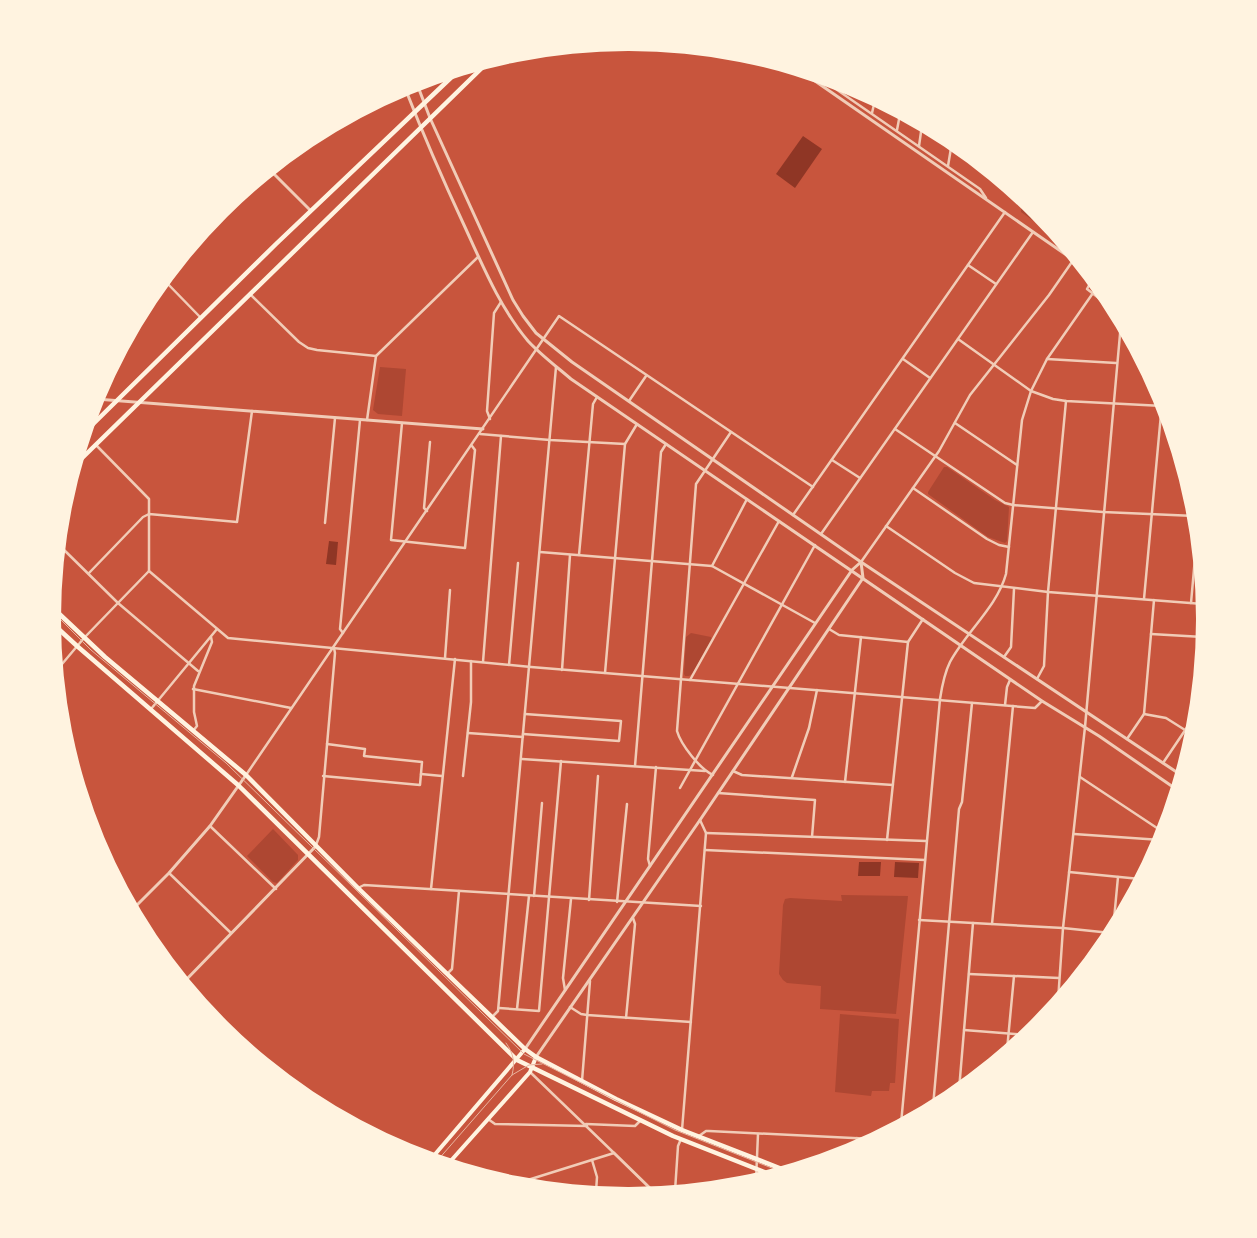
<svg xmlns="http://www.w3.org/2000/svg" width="1257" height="1238" viewBox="0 0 1257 1238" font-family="Karla,sans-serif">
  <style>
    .green { fill: #ae4732 }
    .water { fill: #8f3625 }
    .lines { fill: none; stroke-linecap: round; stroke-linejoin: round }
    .minor { stroke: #f1ccb7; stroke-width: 2.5 }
    .tertiary { stroke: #f1ccb7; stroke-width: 3 }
    .secondary { stroke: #fff3e0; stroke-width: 4 }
    .trunk { stroke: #fff3e0; stroke-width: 4.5 }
    .tram { stroke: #e9b49f; stroke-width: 1 }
  </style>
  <rect width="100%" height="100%" fill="#c8553d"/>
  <!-- green -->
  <g class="green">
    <path d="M 1022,200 L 1039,215 L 1038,224 L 1021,212 Z"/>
    <path d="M 380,367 L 406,369 L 402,416 L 378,414 L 373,410 Z"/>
    <path d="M 944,467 L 947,467 L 995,500 L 1009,507 L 1007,541 L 1005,543 L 988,537 L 928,494 L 928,492 Z"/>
    <path d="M 691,633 L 711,637 L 712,639 L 692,674 L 689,676 L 685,676 L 684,674 L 686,637 Z"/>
    <path d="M 273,829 L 298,855 L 298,860 L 277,883 L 273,882 L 247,856 Z"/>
    <path d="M 841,895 L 908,896 L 896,1014 L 820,1009 L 821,986 L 787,983 L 783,980 L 779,974 L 783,905 L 785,899 L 790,898 L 842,901 Z"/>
    <path d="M 840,1014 L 899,1019 L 895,1083 L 890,1083 L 889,1091 L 872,1091 L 871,1096 L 835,1092 Z"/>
  </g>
  <!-- water -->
  <g class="water">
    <path d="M 803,136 L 822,149 L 795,188 L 776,174 Z"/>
    <path d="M 329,541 L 338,542 L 336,565 L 326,564 Z"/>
    <path d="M 859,862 L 881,862 L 880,876 L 858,876 Z"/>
    <path d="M 895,862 L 919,863 L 918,878 L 894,877 Z"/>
  </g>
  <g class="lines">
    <!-- minor -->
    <g class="minor">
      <path d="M 820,78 L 980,189 L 986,198"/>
      <path d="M 843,93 L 845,85"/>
      <path d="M 872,113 L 875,100"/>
      <path d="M 897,130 L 900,114"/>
      <path d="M 919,146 L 922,125"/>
      <path d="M 948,166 L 952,142"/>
      <path d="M 1051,231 L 1052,230"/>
      <path d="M 968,265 L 996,284"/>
      <path d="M 164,280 L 201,318"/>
      <path d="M 1092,280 L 1087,289 L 1113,309"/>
      <path d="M 251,295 L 299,342 L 308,348 L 317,350 L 376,356 L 478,257"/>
      <path d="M 958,339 L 1031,391 L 1053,399 L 1066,401 L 1163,406"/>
      <path d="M 903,359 L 930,378"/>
      <path d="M 1047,359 L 1116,363"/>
      <path d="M 629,401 L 646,376"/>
      <path d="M 490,419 L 487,411 L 494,313 L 501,302"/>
      <path d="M 367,420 L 376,356"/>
      <path d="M 402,423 L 391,540 L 465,548 L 475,450 L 472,446"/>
      <path d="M 955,423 L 1017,465"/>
      <path d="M 895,429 L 1005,503 L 1013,505 L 1103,512 L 1195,516"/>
      <path d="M 480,434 L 550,440 L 625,444"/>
      <path d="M 96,445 L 149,499 L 149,571 L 228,638 L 531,667 L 1035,708 L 1042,701"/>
      <path d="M 832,460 L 860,478"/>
      <path d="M 913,488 L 987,539 L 999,545 L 1009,547"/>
      <path d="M 427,511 L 424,508 L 430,442"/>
      <path d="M 793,515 L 1005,212"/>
      <path d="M 325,523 L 335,418"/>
      <path d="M 886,526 L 955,573 L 974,583 L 1048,592 L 1203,604"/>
      <path d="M 821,534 L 1033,232"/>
      <path d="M 59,545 L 118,603 L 198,671"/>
      <path d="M 540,552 L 712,566 L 815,623"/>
      <path d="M 579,555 L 593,404 L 597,397"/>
      <path d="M 861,562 L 939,451 L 970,395 L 1049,295 L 1074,259"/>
      <path d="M 712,566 L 747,499"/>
      <path d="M 89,573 L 143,517 L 149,514 L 237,522 L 252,411"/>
      <path d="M 1144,599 L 1162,403"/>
      <path d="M 1191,603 L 1197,535"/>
      <path d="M 829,629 L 839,635 L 908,642"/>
      <path d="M 343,633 L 340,629 L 360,420"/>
      <path d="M 1151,634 L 1203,637"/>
      <path d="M 1004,657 L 1011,647 L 1014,589"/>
      <path d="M 445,658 L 450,590"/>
      <path d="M 483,662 L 501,436"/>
      <path d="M 509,665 L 518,563"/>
      <path d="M 57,670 L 84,638 L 149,571"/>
      <path d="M 562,670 L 570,555"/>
      <path d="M 605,673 L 625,444 L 637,424"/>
      <path d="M 1037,679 L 1044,666 L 1048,592 L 1066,401"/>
      <path d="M 690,680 L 779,521"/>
      <path d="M 193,689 L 291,708"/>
      <path d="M 1005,705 L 1007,687 L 1010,680"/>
      <path d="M 151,709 L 217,629"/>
      <path d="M 1144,714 L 1166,718 L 1193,735"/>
      <path d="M 193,731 L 197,726 L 194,712 L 194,686 L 212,642 L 211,637"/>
      <path d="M 468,733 L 523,737"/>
      <path d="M 523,734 L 619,741 L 621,721 L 525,714"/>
      <path d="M 1127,739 L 1144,714 L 1154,600"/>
      <path d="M 522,759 L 705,771"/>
      <path d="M 1163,763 L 1196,714"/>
      <path d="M 635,766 L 661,452 L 666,444"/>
      <path d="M 733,771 L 742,775 L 893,785"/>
      <path d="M 421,774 L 442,776"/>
      <path d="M 246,775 L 559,316 L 813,487"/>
      <path d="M 713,775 C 700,769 681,745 677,731 L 696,484 L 731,432"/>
      <path d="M 323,776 L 420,785 L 422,762 L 364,756 L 365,749 L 327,744"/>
      <path d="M 463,776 L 471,702 L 471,661"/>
      <path d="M 792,777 L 809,728 L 817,690"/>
      <path d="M 1080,777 L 1163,832"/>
      <path d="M 845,782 L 861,637"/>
      <path d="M 680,788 L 815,545"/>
      <path d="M 718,793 L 815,800 L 812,837"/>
      <path d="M 210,826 L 276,889"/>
      <path d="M 706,833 L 926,841"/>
      <path d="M 1074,834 L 1161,840"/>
      <path d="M 887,840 L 908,642 L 923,619"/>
      <path d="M 316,845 L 319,837 L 335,653 L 334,648"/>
      <path d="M 705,850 L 925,860"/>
      <path d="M 650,866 L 648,859 L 656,767"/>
      <path d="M 1069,872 L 1140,879"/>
      <path d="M 169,873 L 231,933"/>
      <path d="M 358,888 L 364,885 L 701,906"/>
      <path d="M 431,889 L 455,659"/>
      <path d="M 534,896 L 542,803"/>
      <path d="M 589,900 L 598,776"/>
      <path d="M 617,902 L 627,804"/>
      <path d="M 919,920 L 1063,928 L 1111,933"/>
      <path d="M 992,924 L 1013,706"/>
      <path d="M 1113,930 L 1118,877"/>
      <path d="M 448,973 L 452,969 L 459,891"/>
      <path d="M 969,974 L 1059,978"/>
      <path d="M 565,990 L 563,978 L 571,899"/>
      <path d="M 1058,1001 L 1063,928 L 1085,727 L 1121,323"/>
      <path d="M 570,1007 L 581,1014 L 587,1015 L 691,1022"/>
      <path d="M 499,1008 L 539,1011 L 561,761"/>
      <path d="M 517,1009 L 529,896"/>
      <path d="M 492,1017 L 498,1011 L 556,367"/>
      <path d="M 626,1018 L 635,924 L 633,918"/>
      <path d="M 964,1030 L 1026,1035"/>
      <path d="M 1007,1050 L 1014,976"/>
      <path d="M 582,1081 L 590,981"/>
      <path d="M 959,1090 L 973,923"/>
      <path d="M 933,1107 L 959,809 L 962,802 L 972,703"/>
      <path d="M 488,1119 L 495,1124 L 587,1126"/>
      <path d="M 586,1124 L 635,1126 L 641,1120"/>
      <path d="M 901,1124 L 940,699 C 942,686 944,674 950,662 C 966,632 997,607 1006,574 L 1022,420 L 1031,391 L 1047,359 L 1093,293"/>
      <path d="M 682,1130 L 706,833 L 700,820"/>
      <path d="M 699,1136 L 706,1131 L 709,1131 L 873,1139"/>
      <path d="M 856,1148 L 857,1138"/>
      <path d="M 592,1160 L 597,1177 L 596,1192"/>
      <path d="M 756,1180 L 758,1134"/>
      <path d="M 515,1184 L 614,1153 L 530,1072"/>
      <path d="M 675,1191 L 678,1146 L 681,1139"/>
    </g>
    <!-- tertiary -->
    <g class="tertiary">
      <path d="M 802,72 L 1078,263"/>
      <path d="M 417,84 L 430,118 L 513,300 L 523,316 L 536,333 L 572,362 L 861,562 L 1181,775"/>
      <path d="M 405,88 C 423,134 443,180 464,225 C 482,264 500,308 528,341 C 541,355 557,367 571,379 L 1042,701 L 1099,736 L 1176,789"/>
      <path d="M 271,171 L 311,211"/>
      <path d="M 271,171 L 281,162"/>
      <path d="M 96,399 L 483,429"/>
      <path d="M 133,909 L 169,873 L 210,826 L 246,775"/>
      <path d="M 184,982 L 316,846"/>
      <path d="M 525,1049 L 852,570 L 861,562"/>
      <path d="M 536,1057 L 700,820 L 863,578 L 861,562"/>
      <path d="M 614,1153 L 655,1193"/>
    </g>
    <!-- secondary -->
    <g class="secondary">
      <path d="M 431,1159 L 525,1049"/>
      <path d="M 448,1164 L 530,1072 L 536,1057"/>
    </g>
    <!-- trunk -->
    <g class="trunk">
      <path d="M 86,431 L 276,244 L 458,71"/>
      <path d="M 76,464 L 487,63"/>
      <path d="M 53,608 L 105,657 L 246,775 L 358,888 L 525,1049 L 536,1057 L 616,1099 L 682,1130 L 787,1171"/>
      <path d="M 52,623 L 77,646 L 238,785 L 517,1060 L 673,1136 L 772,1175"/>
    </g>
    <!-- tram -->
    <g class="tram">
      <path d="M 53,612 L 91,650 L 226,763 L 524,1054 L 675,1130 L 782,1172"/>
      <path d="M 506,1043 C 514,1054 515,1063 512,1075"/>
      <path d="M 437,1161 L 512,1075 L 529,1065 L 542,1064"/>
    </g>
  </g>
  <!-- crop -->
  <path d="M0 0H1257V1238H0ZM628 51H629A567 567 0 0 1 1196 618V620A567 567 0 0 1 629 1187H628A567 567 0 0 1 61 620V618A567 567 0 0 1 628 51Z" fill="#fff3e0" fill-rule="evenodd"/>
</svg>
